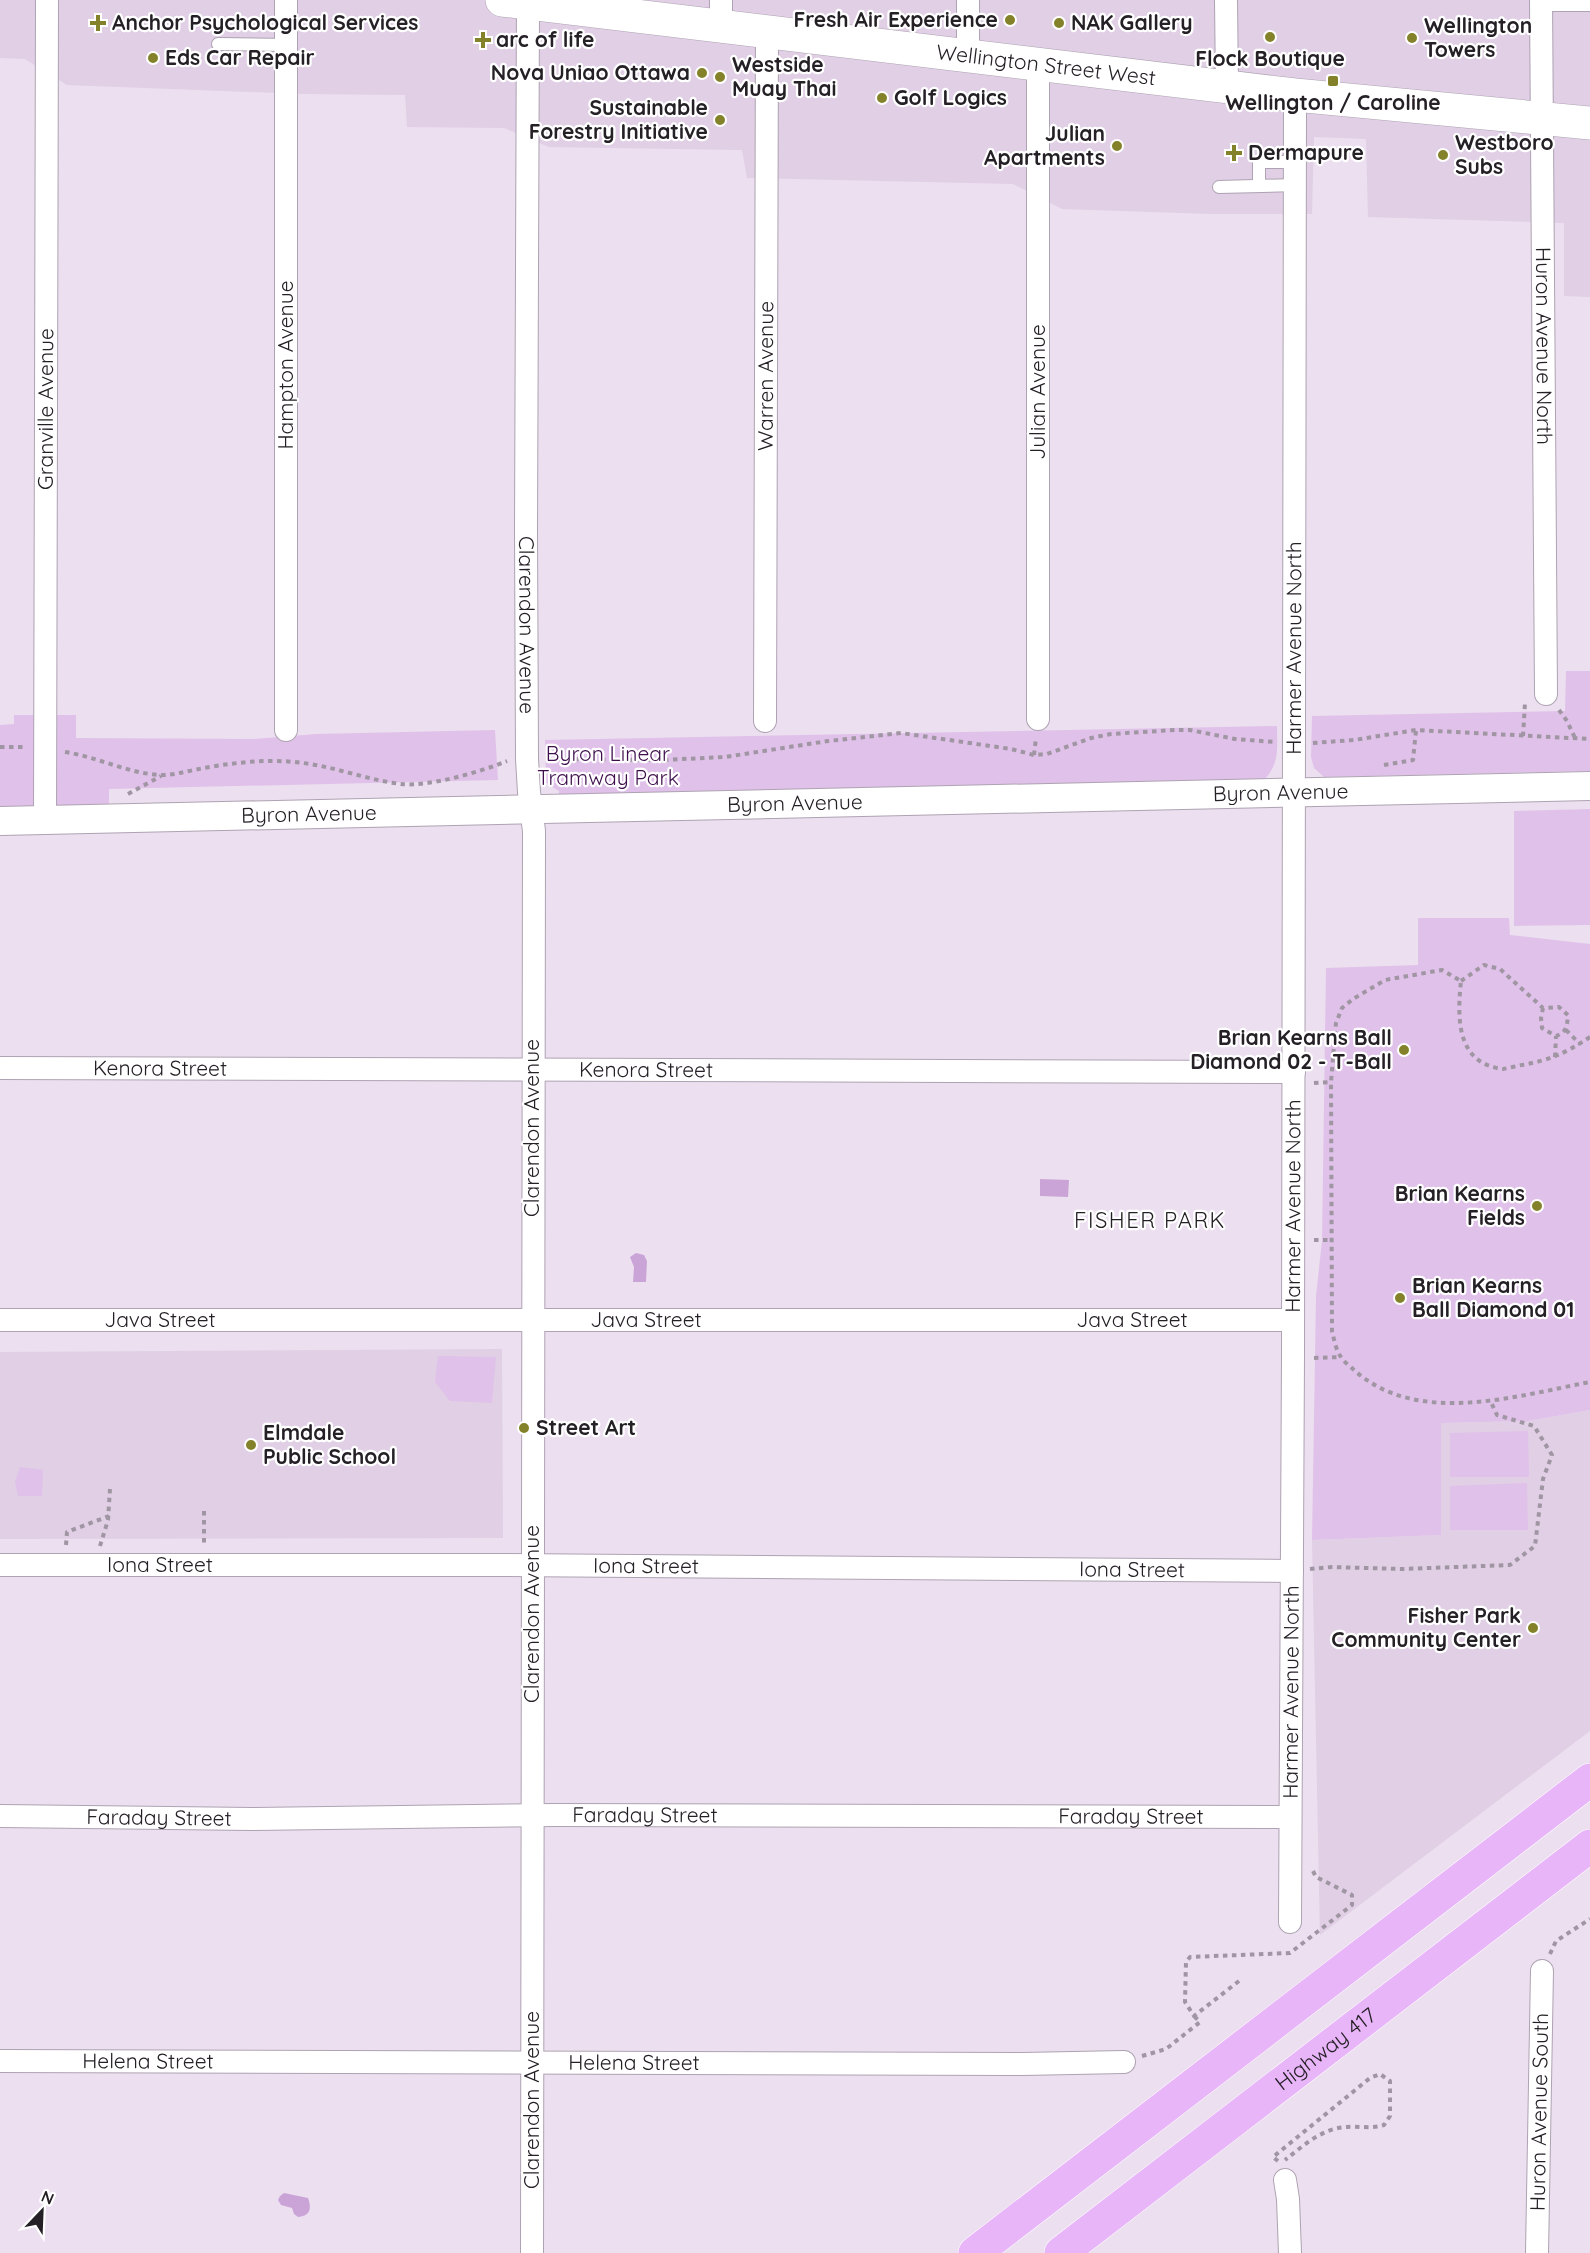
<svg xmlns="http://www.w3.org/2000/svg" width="1590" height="2253" viewBox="0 0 1590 2253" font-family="Quicksand,sans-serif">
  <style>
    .built { fill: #e0cfe5 }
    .green { fill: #e0c1e9 }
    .water { fill: #cba4d7 }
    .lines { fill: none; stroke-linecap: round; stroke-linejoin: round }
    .service-casing { stroke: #aea3b2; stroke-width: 14 }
    .minor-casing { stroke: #aea3b2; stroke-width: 24 }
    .tertiary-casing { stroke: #aea3b2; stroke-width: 30 }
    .secondary-casing { stroke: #aea3b2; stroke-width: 34 }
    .motorway-casing { stroke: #fff; stroke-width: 34 }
    .path { stroke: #a096a3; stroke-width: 4; stroke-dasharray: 4.5 4.5; stroke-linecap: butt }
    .service { stroke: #fff; stroke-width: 12 }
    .minor { stroke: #fff; stroke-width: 22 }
    .tertiary { stroke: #fff; stroke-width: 28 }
    .secondary { stroke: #fff; stroke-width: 33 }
    .motorway { stroke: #e8b5f9; stroke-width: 33 }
    .poi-dot { fill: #838129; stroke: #fff; stroke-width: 2 }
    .labels { text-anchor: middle; stroke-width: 4.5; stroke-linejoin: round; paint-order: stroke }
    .poi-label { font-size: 21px; font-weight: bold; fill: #252026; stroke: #fff; text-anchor: start }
    .street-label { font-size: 21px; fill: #252026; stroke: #fff }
    .park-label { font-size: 21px; fill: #3f0f4d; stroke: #fff }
    .neighbourhood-label { font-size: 22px; letter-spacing: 1.5px; fill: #252026; stroke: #fff }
  </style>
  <rect width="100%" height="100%" fill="#ecdff0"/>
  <!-- built -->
  <g class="built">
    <path d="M 0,0 L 1590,0 L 1590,297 L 1564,296 L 1564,223 L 1368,217 L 1366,139 L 1314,137 L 1312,214 L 1212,214 L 1062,209 L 1013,184 L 747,178 L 742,150 L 549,147 L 504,128 L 407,127 L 405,95 L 305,94 L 67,85 L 25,59 L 0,58 Z"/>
    <path d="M 502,1349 L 503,1538 L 0,1539 L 0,1352 Z"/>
    <path d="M 1590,1410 L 1590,1731 L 1320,1935 L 1312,1540 L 1440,1535 L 1441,1423 L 1528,1421 Z"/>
  </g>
  <!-- green -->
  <g class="green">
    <path d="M 1566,671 L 1590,671 L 1590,771 L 1324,777 L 1314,768 L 1311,757 L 1312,716 L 1565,711 Z"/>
    <path d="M 14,715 L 76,715 L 76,738 L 254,739 L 316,734 L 495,730 L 498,780 L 109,789 L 109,810 L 0,813 L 0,725 L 14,724 Z"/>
    <path d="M 1277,726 C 1277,748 1280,762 1265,779 L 559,795 L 559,791 L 546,783 L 545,740 Z"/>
    <path d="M 1590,809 L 1590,925 L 1514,926 L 1514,811 Z"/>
    <path d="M 1418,918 L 1509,918 L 1510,935 L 1590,944 L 1590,1410 L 1528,1421 L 1441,1423 L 1441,1535 L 1312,1540 L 1316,1296 L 1322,1241 L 1326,968 L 1418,965 Z"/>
    <path d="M 438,1356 L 496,1357 L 492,1403 L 450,1401 L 435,1382 Z"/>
    <path d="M 1528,1431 L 1529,1477 L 1450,1477 L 1450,1433 Z"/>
    <path d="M 20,1467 L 43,1470 L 42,1496 L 18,1496 L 15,1482 Z"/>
    <path d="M 1527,1483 L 1528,1530 L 1450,1530 L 1450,1486 Z"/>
  </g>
  <!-- water -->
  <g class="water">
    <path d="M 1040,1179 L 1069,1180 L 1068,1197 L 1040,1196 Z"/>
    <path d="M 636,1253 L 644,1255 L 647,1261 L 646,1282 L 633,1282 L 634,1267 L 630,1257 Z"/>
    <path d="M 284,2193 L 308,2198 C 312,2209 310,2216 298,2217 L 294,2214 L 292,2208 L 281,2205 L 278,2200 L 280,2196 Z"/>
  </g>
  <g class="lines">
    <!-- service casing -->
    <g class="service-casing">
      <g id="service">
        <path d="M 1541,5 L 1590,5"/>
        <path d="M 218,44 L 286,45"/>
        <path d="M 1259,185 L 1259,162 L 1295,162"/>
        <path d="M 1219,187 L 1296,185"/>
      </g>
    </g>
    <!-- minor casing -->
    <g class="minor-casing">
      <g id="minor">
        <path d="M 286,0 L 286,730"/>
        <path d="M 721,0 L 721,25"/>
        <path d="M 968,0 L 968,56"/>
        <path d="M 1226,0 L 1227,87"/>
        <path id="s1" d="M 1541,0 L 1546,694"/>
        <path id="s2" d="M 528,4 L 526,532 L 527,759 L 529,792 L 534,831 L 532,2253"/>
        <path d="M 1038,719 L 1038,64"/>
        <path id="s3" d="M 765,721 L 767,32"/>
        <path id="s4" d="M 45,819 L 47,0"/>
        <path id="s5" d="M 0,1068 L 1294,1072"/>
        <path id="s6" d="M 0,1320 L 1293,1320"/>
        <path id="s7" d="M 0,1565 L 503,1565 L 1292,1571"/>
        <path id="s8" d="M 0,1816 L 252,1819 L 554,1815 L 1289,1817"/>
        <path id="s9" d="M 1290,1922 L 1293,1357 L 1295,95"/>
        <path id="s10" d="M 0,2061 L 1022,2064 L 1124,2062"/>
        <path d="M 1285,2180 L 1288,2199 L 1290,2253"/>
        <path id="s11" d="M 1537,2253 L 1542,1971"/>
      </g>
    </g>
    <!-- tertiary casing -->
    <g class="tertiary-casing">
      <g id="tertiary">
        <path id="s12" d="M 0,821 L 1590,786"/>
      </g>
    </g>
    <!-- secondary casing -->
    <g class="secondary-casing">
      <g id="secondary">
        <path id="s13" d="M 502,0 L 1295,95 L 1590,123"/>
      </g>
    </g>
    <!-- motorway casing -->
    <g class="motorway-casing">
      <g id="motorway">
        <path d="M 975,2253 L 1590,1780"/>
        <path id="s14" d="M 1061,2253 L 1590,1846"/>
      </g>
    </g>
    <!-- path -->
    <g class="path">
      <path d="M 1559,710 L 1567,721 L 1575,738"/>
      <path d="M 1523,736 L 1525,703 L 1527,702"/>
      <path d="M 1313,743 L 1354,740 L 1416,730 L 1590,739"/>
      <path d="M 0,747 L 25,747"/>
      <path d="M 65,752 C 98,757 129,774 162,775 C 174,775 183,772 194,770 C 228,763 268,758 303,763 C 336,767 367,780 401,784 C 429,787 480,772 507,761"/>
      <path d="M 1034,755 L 1036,738"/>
      <path d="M 547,759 L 663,760 L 725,757 L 828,741 L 901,733 L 1011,749 L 1034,755 L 1047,754 L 1091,738 L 1111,734 L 1175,730 L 1190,730 L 1235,739 L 1275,742"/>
      <path d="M 1384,765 L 1413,760 L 1416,730"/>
      <path d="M 128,794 L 161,776"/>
      <path d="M 1461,981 L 1484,965 L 1500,969 L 1543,1008 L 1559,1007 L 1568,1015 C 1567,1026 1567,1032 1556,1036 L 1542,1028 L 1541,1018 L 1543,1008"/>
      <path d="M 1566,1030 L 1580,1044"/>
      <path d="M 1590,1037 C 1566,1053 1550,1060 1522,1065 C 1516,1066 1509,1068 1503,1069 C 1499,1069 1494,1067 1490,1066 C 1455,1054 1458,1011 1461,981 L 1442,970 L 1385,980 L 1353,999 L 1342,1008 L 1336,1023 L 1331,1082 L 1332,1331 C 1334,1339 1336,1351 1341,1357 C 1344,1362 1350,1366 1354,1370 C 1417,1427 1516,1396 1590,1382"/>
      <path d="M 1555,1057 L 1556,1036"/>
      <path d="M 1314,1083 L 1331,1082"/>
      <path d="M 1314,1240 L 1332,1240"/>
      <path d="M 1314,1358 L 1340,1357"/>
      <path d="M 204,1511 L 204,1546"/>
      <path d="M 66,1545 L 67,1532 L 109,1516"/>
      <path d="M 100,1546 L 108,1520 L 110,1489"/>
      <path d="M 1310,1569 L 1332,1567 L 1403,1569 L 1510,1565 L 1535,1546 L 1543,1479 L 1552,1455 L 1534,1426 L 1497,1415 L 1490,1400"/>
      <path d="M 1550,1954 L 1556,1941 L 1590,1919"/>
      <path d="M 1239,1981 L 1194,2016 L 1185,2002 L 1186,1962 L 1190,1957 L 1290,1953 L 1352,1905 L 1352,1895 L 1316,1877 L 1312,1869"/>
      <path d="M 1142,2056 L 1166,2049 L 1200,2022 L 1194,2016"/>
      <path d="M 1278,2161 L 1273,2157 L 1370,2078 L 1380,2074 L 1390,2081 L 1390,2116 L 1384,2125 C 1373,2129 1359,2126 1347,2127 C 1322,2128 1303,2146 1285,2160"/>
    </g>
    <!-- service -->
    <use href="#service" class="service"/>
    <!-- minor -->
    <use href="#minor" class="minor"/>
    <!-- tertiary -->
    <use href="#tertiary" class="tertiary"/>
    <!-- secondary -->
    <use href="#secondary" class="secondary"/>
    <!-- motorway -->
    <use href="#motorway" class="motorway"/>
  </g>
  <!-- markers -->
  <g class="poi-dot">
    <circle cx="1010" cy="20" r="6"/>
    <path d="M95 14h6v6h6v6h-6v6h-6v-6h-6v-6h6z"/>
    <circle cx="1059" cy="23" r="6"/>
    <circle cx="1270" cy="37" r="6"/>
    <circle cx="1412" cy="38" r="6"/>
    <path d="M480 31h6v6h6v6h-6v6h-6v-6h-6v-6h6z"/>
    <circle cx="153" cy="58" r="6"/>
    <circle cx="702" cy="73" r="6"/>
    <circle cx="720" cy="77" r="6"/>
    <rect x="1327" y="75" width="12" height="12" rx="3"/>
    <circle cx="882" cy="98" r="6"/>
    <circle cx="720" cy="120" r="6"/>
    <circle cx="1117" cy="146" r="6"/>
    <path d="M1231 144h6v6h6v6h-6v6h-6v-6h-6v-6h6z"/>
    <circle cx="1443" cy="155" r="6"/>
    <circle cx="1404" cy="1050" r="6"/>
    <circle cx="1537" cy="1206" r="6"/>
    <circle cx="1400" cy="1298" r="6"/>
    <circle cx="524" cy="1428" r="6"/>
    <circle cx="251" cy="1445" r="6"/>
    <circle cx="1533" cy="1628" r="6"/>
  </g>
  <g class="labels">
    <!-- poi labels -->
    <g class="poi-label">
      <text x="998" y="27" text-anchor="end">Fresh Air Experience</text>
      <text x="112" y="30">Anchor Psychological Services</text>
      <text x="1071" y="30">NAK Gallery</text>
      <text x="1424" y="33">Wellington<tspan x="1424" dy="24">Towers</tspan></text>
      <text x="496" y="47">arc of life</text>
      <text x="165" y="65">Eds Car Repair</text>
      <text x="1270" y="66" text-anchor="middle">Flock Boutique</text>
      <text x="732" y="72">Westside<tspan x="732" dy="24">Muay Thai</tspan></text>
      <text x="690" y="80" text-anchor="end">Nova Uniao Ottawa</text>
      <text x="894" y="105">Golf Logics</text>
      <text x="1333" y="110" text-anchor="middle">Wellington / Caroline</text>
      <text x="708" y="115" text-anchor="end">Sustainable<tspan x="708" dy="24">Forestry Initiative</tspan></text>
      <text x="1105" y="141" text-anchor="end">Julian<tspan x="1105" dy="24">Apartments</tspan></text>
      <text x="1455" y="150">Westboro<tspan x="1455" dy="24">Subs</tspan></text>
      <text x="1248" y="160">Dermapure</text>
      <text x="1392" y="1045" text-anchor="end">Brian Kearns Ball<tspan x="1392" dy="24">Diamond 02 - T-Ball</tspan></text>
      <text x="1525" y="1201" text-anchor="end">Brian Kearns<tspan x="1525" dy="24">Fields</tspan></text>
      <text x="1412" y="1293">Brian Kearns<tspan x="1412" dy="24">Ball Diamond 01</tspan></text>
      <text x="536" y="1435">Street Art</text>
      <text x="263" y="1440">Elmdale<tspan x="263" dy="24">Public School</tspan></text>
      <text x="1521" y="1623" text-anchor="end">Fisher Park<tspan x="1521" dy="24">Community Center</tspan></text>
    </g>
    <!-- street labels -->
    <g class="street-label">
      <text dy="7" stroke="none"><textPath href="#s13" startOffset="548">Wellington Street West</textPath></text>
      <text dy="7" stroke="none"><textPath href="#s1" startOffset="346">Huron Avenue North</textPath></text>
      <text transform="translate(286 365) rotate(-90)" y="7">Hampton Avenue</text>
      <text dy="7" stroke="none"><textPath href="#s3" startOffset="345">Warren Avenue</textPath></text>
      <text transform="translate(1038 392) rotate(-90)" y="7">Julian Avenue</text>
      <text dy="7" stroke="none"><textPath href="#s4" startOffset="410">Granville Avenue</textPath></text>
      <text dy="7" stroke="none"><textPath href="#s2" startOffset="621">Clarendon Avenue</textPath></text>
      <text dy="7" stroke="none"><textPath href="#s9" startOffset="1274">Harmer Avenue North</textPath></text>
      <text dy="7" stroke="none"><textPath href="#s12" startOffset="1281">Byron Avenue</textPath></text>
      <text dy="7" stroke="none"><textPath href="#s12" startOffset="795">Byron Avenue</textPath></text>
      <text dy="7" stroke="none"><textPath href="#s12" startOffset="309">Byron Avenue</textPath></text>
      <text dy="7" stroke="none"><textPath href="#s5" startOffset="160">Kenora Street</textPath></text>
      <text dy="7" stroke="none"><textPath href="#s5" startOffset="646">Kenora Street</textPath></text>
      <text transform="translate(532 1128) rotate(-90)" y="7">Clarendon Avenue</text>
      <text dy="7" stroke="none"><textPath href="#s9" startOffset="716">Harmer Avenue North</textPath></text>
      <text dy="7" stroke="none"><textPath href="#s6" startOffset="160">Java Street</textPath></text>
      <text dy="7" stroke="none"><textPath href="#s6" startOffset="646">Java Street</textPath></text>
      <text dy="7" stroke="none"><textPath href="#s6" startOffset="1132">Java Street</textPath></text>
      <text dy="7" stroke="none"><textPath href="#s7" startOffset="160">Iona Street</textPath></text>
      <text dy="7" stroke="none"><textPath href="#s7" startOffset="646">Iona Street</textPath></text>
      <text dy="7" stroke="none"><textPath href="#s7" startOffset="1132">Iona Street</textPath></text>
      <text transform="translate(532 1614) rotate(-90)" y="7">Clarendon Avenue</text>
      <text dy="7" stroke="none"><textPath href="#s9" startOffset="230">Harmer Avenue North</textPath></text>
      <text dy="7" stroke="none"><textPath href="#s8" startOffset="645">Faraday Street</textPath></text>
      <text dy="7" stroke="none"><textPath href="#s8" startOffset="1131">Faraday Street</textPath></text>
      <text dy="7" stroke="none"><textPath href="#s8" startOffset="159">Faraday Street</textPath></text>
      <text dy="7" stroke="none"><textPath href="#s14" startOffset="334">Highway 417</textPath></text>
      <text dy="7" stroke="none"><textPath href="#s10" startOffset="148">Helena Street</textPath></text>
      <text dy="7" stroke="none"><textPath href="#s10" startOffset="634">Helena Street</textPath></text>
      <text transform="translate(532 2100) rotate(-90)" y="7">Clarendon Avenue</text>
      <text dy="7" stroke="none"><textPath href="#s11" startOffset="141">Huron Avenue South</textPath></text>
    </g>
    <!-- park labels -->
    <g class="park-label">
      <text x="608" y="761">Byron Linear<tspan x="608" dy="24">Tramway Park</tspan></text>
    </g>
    <!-- neighbourhood labels -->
    <g class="neighbourhood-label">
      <text x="1150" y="1228">FISHER PARK</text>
    </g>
  </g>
  <!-- north arrow -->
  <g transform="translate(42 2211) rotate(23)" stroke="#ffffff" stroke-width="4.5" paint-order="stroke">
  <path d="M0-4.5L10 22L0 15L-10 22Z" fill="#252026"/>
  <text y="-9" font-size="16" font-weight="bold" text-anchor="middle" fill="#252026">N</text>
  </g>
</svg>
